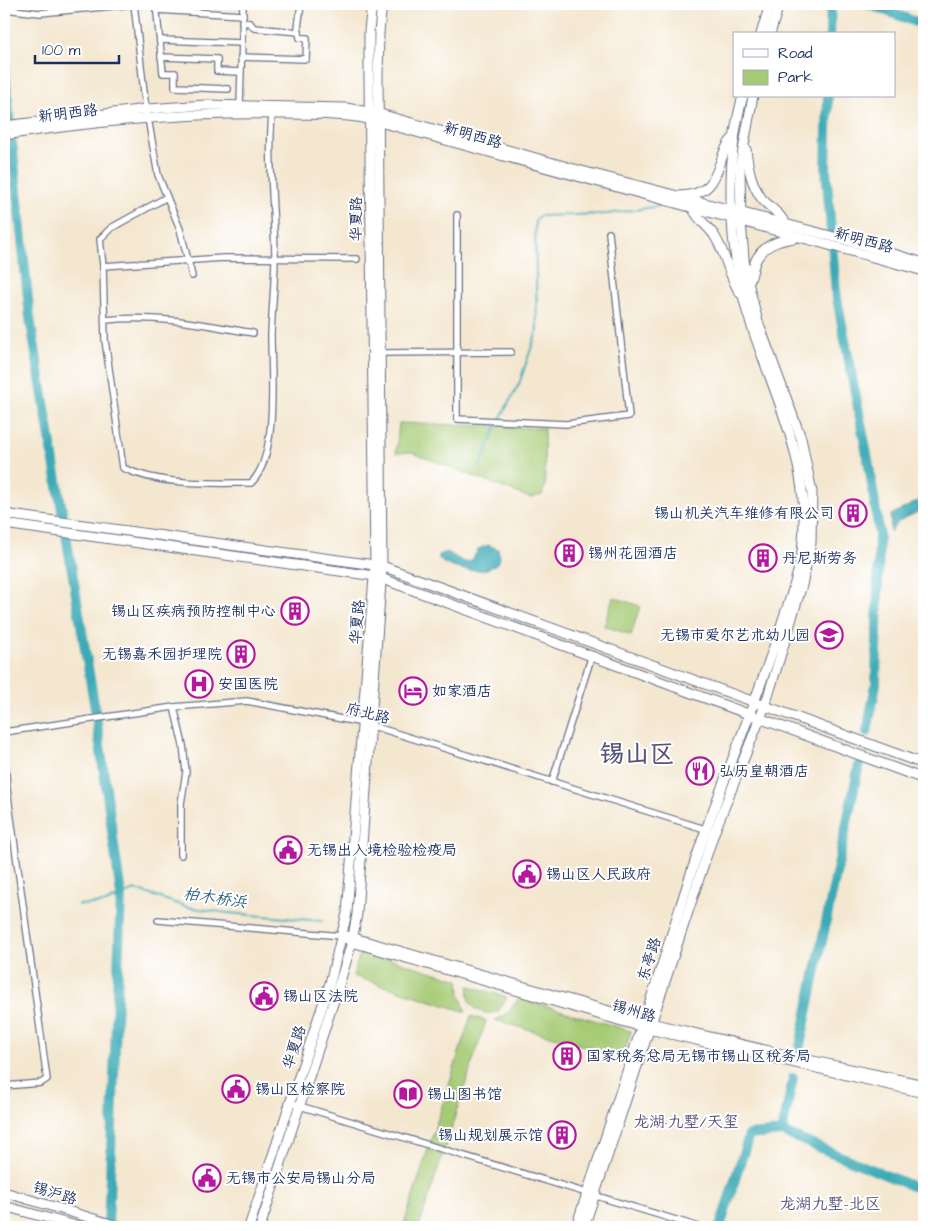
<svg xmlns="http://www.w3.org/2000/svg" width="928" height="1231" viewBox="0 0 928 1231" font-family="'Architects Daughter','LXGW WenKai TC',sans-serif">
  <style>
    .green { fill: #a6cb75; stroke: #607d6a }
    .water { fill: #3aaab6; stroke: #2a6c8a }
    .lines { fill: none; stroke-linecap: round; stroke-linejoin: round }
    .stream { stroke: #3aaab6; stroke-width: 2 }
    .river { stroke: #3aaab6; stroke-width: 10 }
    .street-casing { stroke: #676f86; stroke-width: 8 }
    .secondary-casing { stroke: #676f86; stroke-width: 11 }
    .primary-casing { stroke: #676f86; stroke-width: 11 }
    .street { stroke: #fff; stroke-width: 5.5 }
    .secondary { stroke: #fff; stroke-width: 9 }
    .primary { stroke: #fff; stroke-width: 9 }
    .labels { text-anchor: middle; stroke-width: 4; stroke-linejoin: round; paint-order: stroke }
    .street-label { font-size: 15px; fill: #1b2f5e; stroke: #fff }
    .poi-label { font-size: 15px; fill: #1b2f5e; stroke: #fff; text-anchor: start }
    .water-label { font-size: 16px; font-style: italic; fill: #276081; stroke: #fff }
    .neighbourhood-label { font-size: 16px; fill: #5a5378; stroke: #fff }
    .town-label { font-size: 25px; font-weight: bold; fill: #5a5378; stroke: #fff }
  </style>
  <rect width="100%" height="100%" fill="#fff"/>
  <filter id="ink" filterUnits="userSpaceOnUse"><feTurbulence type="fractalNoise" baseFrequency=".02" numOctaves="2"/><feDisplacementMap in="SourceGraphic" scale="10" xChannelSelector="R" yChannelSelector="G"/><feConvolveMatrix kernelMatrix="1 2 1 2 8 2 1 2 1" color-interpolation-filters="sRGB"/></filter>
  <filter id="wash" filterUnits="userSpaceOnUse"><feTurbulence type="fractalNoise" baseFrequency=".0096" numOctaves="4" result="noise"/><feDisplacementMap in="SourceGraphic" scale="20" xChannelSelector="R" yChannelSelector="G"/><feGaussianBlur stdDeviation="1.12" result="paint"/><feColorMatrix in="noise" values="0 0 0 0 0 0 0 0 0 0 0 0 0 0 0 0 0 1.4 0 .05"/><feComposite in="paint" operator="in"/></filter>
  <g filter="url(#wash)">
    <rect width="100%" height="100%" fill="#f4e7d0"/>
    <!-- green -->
    <g class="green">
      <path d="M 399,423 L 544,428 L 545,485 L 542,495 L 530,498 L 411,452 L 396,453 Z"/>
      <path d="M 613,597 L 640,606 L 631,635 L 604,626 Z"/>
      <path d="M 361,950 L 459,980 L 460,995 L 466,1012 L 353,976 Z"/>
      <path d="M 469,986 L 507,997 L 498,1012 C 479,1016 466,1007 469,986 Z"/>
      <path d="M 519,998 L 631,1031 L 623,1057 L 495,1020 L 509,1012 Z"/>
      <path d="M 471,1016 L 486,1021 L 419,1227 L 403,1227 Z"/>
    </g>
    <!-- water -->
    <g class="water">
      <path d="M 924,498 L 924,509 L 899,521 L 890,532 L 891,515 Z"/>
      <path d="M 488,545 L 498,549 L 500,557 C 495,579 447,570 439,559 L 439,555 L 447,552 C 462,560 469,571 478,549 Z"/>
    </g>
    <g class="lines">
      <!-- stream -->
      <g class="stream">
        <path d="M 500,419 L 519,384 L 537,331 L 535,221 L 539,216 L 607,214 L 660,206"/>
        <path d="M 480,467 L 498,423"/>
        <path d="M 79,905 L 106,903 L 121,895 L 136,890 L 187,907 L 227,913 L 322,921"/>
      </g>
      <!-- river -->
      <g class="river">
        <path d="M 868,4 L 924,25"/>
        <path d="M 830,34 L 831,4"/>
        <path d="M 4,64 L 30,318 L 95,709 L 121,895 L 108,1227"/>
        <path d="M 828,96 L 826,168 L 836,293 L 869,465 L 879,532 L 876,684 L 867,732"/>
        <path d="M 800,1046 L 859,765"/>
        <path d="M 793,1078 L 782,1132 L 924,1191"/>
        <path d="M 720,1227 L 749,1135 L 782,1132"/>
      </g>
    </g>
  </g>
  <g filter="url(#ink)">
    <g class="lines">
      <!-- street casing -->
      <g class="street-casing">
        <g id="street">
          <path d="M 134,4 L 145,101 L 158,175 L 180,229 L 192,276"/>
          <path d="M 156,4 L 163,73 L 175,73 L 175,87 L 228,89"/>
          <path d="M 329,4 L 338,4"/>
          <path d="M 4,9 L 40,13 L 134,4"/>
          <path d="M 156,10 L 243,15"/>
          <path d="M 242,22 L 250,23 L 254,28 L 299,32"/>
          <path d="M 160,40 L 242,43"/>
          <path d="M 161,57 L 217,59 L 217,71 L 240,72"/>
          <path d="M 241,57 L 306,59 L 307,38 L 300,38 L 298,28 L 301,4"/>
          <path d="M 240,105 L 243,4"/>
          <path d="M 272,114 C 268,160 274,208 275,255 C 275,281 272,308 271,335 C 271,372 279,457 251,483 C 209,483 162,486 123,468 L 105,340 L 103,266 L 224,258 L 357,259"/>
          <path d="M 457,215 L 457,419 L 566,424 L 629,416 L 609,233"/>
          <path d="M 103,266 L 100,239 L 111,228 L 167,197"/>
          <path d="M 105,320 C 160,315 200,324 253,333"/>
          <path d="M 378,353 L 511,352"/>
          <path d="M 174,707 L 183,745 L 186,772 L 181,804 L 181,855"/>
          <path d="M 4,732 L 174,707 L 247,701 L 363,723 L 708,830"/>
          <path d="M 4,747 L 7,789 L 47,1079 L 41,1083 L 4,1086"/>
          <path d="M 552,782 L 591,658"/>
          <path d="M 158,920 L 342,936"/>
          <path d="M 290,1103 L 699,1227"/>
        </g>
      </g>
      <!-- secondary casing -->
      <g class="secondary-casing">
        <g id="secondary">
          <path d="M 761,34 L 770,4"/>
          <path d="M 770,34 L 779,4"/>
          <path d="M 4,126 L 147,109 L 206,105 L 346,108 L 380,114 L 578,170 L 846,240 L 924,263"/>
          <path d="M 4,135 C 96,121 189,112 282,114 C 311,114 340,114 369,119 L 924,271"/>
          <path d="M 746,149 C 748,167 751,184 762,199 C 770,208 782,214 786,226"/>
          <path d="M 679,196 C 726,195 713,157 734,137"/>
          <path d="M 692,207 C 697,219 707,225 714,235 C 726,253 728,275 740,293"/>
          <path d="M 748,283 C 752,277 752,272 754,265 C 760,246 777,240 795,238"/>
          <path d="M 4,514 L 382,566 L 924,764"/>
          <path d="M 4,524 L 375,576 L 924,779"/>
          <path d="M 347,936 L 651,1023 L 790,1056 L 924,1085"/>
          <path d="M 347,939 L 352,942 L 649,1029 L 924,1093"/>
          <path d="M 249,1227 L 330,983 L 347,913 L 375,565 L 369,78 L 369,31 L 372,4"/>
          <path d="M 260,1227 L 339,985 L 352,942 L 357,914 L 382,569 L 378,78 L 379,32 L 382,4"/>
          <path d="M 576,1227 C 604,1141 633,1054 661,968 C 676,921 690,873 707,827 C 731,762 757,698 779,632 C 788,603 801,572 803,541 C 810,464 777,401 753,330 C 729,263 723,165 743,96"/>
          <path d="M 584,1227 L 714,833 L 765,706 L 802,585 L 811,543 L 812,492 L 801,438 L 758,322 L 745,270 L 741,222 L 740,166 L 753,96"/>
        </g>
      </g>
      <!-- primary casing -->
      <g class="primary-casing">
        <g id="primary">
          <path d="M 4,1192 L 121,1227"/>
          <path d="M 4,1206 L 80,1227"/>
        </g>
      </g>
      <!-- street -->
      <use href="#street" class="street"/>
      <!-- secondary -->
      <use href="#secondary" class="secondary"/>
      <!-- primary -->
      <use href="#primary" class="primary"/>
    </g>
  </g>
  <!-- icons -->
  <defs>
    <g id="building-ring" transform="scale(1.4375)"><circle r="9.5" fill="#fff" stroke="#b5179e" stroke-width="1.5"/><path d="M-4-6H4V6H1V3H-1V6H-4ZM-2.5-4.3h1.7v1.8h-1.7ZM.8-4.3h1.7v1.8H.8ZM-2.5-1h1.7V.8h-1.7ZM.8-1h1.7V.8H.8Z" fill="#b5179e"/></g>
    <g id="school-ring" transform="scale(1.4375)"><circle r="9.5" fill="#fff" stroke="#b5179e" stroke-width="1.5"/><path d="M0-5L7-2L0 1L-7-2ZM-4 1L0 2.5L4 1V4Q0 6-4 4Z" fill="#b5179e"/></g>
    <g id="hospital-ring" transform="scale(1.4375)"><circle r="9.5" fill="#fff" stroke="#b5179e" stroke-width="1.5"/><path d="M-5-5h3v3.5h4V-5h3V5h-3V1.5h-4V5h-3Z" fill="#b5179e"/></g>
    <g id="hotel-ring" transform="scale(1.4375)"><circle r="9.5" fill="#fff" stroke="#b5179e" stroke-width="1.5"/><path d="M-6-4.5h1.5V1H6V5H4.5V3h-9V5H-6ZM-4 0a1.8 1.8 0 1 1 3.6 0ZM.5 0V-2.5h3Q6-2.5 6 0Z" fill="#b5179e"/></g>
    <g id="restaurant-ring" transform="scale(1.4375)"><circle r="9.5" fill="#fff" stroke="#b5179e" stroke-width="1.5"/><path d="M-5-6h1v4h1v-4h1v4h1v-4h1v5L-1.5 .5V6h-2V.5L-5-1ZM5-6V6H3V1.5H1.5Q1.5-4 5-6Z" fill="#b5179e"/></g>
    <g id="civic-ring" transform="scale(1.4375)"><circle r="9.5" fill="#fff" stroke="#b5179e" stroke-width="1.5"/><path d="M-.6-6.5H3V-4.5H.6V-3L4-1V1h2V6H-6V1h2V-1L-.6-3ZM-1.2 2.5V6h2.4V2.5Z" fill="#b5179e"/></g>
    <g id="library-ring" transform="scale(1.4375)"><circle r="9.5" fill="#fff" stroke="#b5179e" stroke-width="1.5"/><path d="M-6-4Q-3-5.5-.7-3.5V5Q-3 3-6 4ZM6-4Q3-5.5 .7-3.5V5Q3 3 6 4Z" fill="#b5179e"/></g>
  </defs>
  <g fill-rule="evenodd">
    <use href="#building-ring" x="853" y="513"/>
    <use href="#building-ring" x="569" y="553"/>
    <use href="#building-ring" x="763" y="558"/>
    <use href="#building-ring" x="295" y="611"/>
    <use href="#school-ring" x="829" y="635"/>
    <use href="#building-ring" x="241" y="654"/>
    <use href="#hospital-ring" x="199" y="684"/>
    <use href="#hotel-ring" x="413" y="691"/>
    <use href="#restaurant-ring" x="700" y="771"/>
    <use href="#civic-ring" x="288" y="850"/>
    <use href="#civic-ring" x="527" y="874"/>
    <use href="#civic-ring" x="264" y="996"/>
    <use href="#building-ring" x="567" y="1056"/>
    <use href="#civic-ring" x="236" y="1089"/>
    <use href="#library-ring" x="408" y="1094"/>
    <use href="#building-ring" x="562" y="1135"/>
    <use href="#civic-ring" x="207" y="1178"/>
  </g>
  <g class="labels">
    <!-- street labels -->
    <g class="street-label">
      <text transform="translate(68 113) rotate(-7)" y="5">新明西路</text>
      <text transform="translate(473 135) rotate(16)" y="5">新明西路</text>
      <text transform="translate(356 219) rotate(-90)" y="5">华夏路</text>
      <text transform="translate(864 240) rotate(15)" y="5">新明西路</text>
      <text transform="translate(357 622) rotate(-85)" y="5">华夏路</text>
      <text transform="translate(368 713) rotate(14)" y="5">府北路</text>
      <text transform="translate(649 959) rotate(-72)" y="5">东亭路</text>
      <text transform="translate(634 1011) rotate(16)" y="5">锡州路</text>
      <text transform="translate(294 1047) rotate(-72)" y="5">华夏路</text>
      <text transform="translate(55 1193) rotate(17)" y="5">锡沪路</text>
    </g>
    <!-- poi labels -->
    <g class="poi-label">
      <text x="834" y="518" text-anchor="end">锡山机关汽车维修有限公司</text>
      <text x="588" y="558">锡州花园酒店</text>
      <text x="782" y="563">丹尼斯劳务</text>
      <text x="276" y="616" text-anchor="end">锡山区疾病预防控制中心</text>
      <text x="810" y="640" text-anchor="end">无锡市爱尔艺术幼儿园</text>
      <text x="222" y="659" text-anchor="end">无锡嘉禾园护理院</text>
      <text x="218" y="689">安国医院</text>
      <text x="432" y="696">如家酒店</text>
      <text x="719" y="776">弘历皇朝酒店</text>
      <text x="307" y="855">无锡出入境检验检疫局</text>
      <text x="546" y="879">锡山区人民政府</text>
      <text x="283" y="1001">锡山区法院</text>
      <text x="586" y="1061">国家税务总局无锡市锡山区税务局</text>
      <text x="255" y="1094">锡山区检察院</text>
      <text x="427" y="1099">锡山图书馆</text>
      <text x="543" y="1140" text-anchor="end">锡山规划展示馆</text>
      <text x="226" y="1183">无锡市公安局锡山分局</text>
    </g>
    <!-- water labels -->
    <g class="water-label">
      <text transform="translate(215 897) rotate(8)" y="6">柏木桥浜</text>
    </g>
    <!-- neighbourhood labels -->
    <g class="neighbourhood-label">
      <text x="686" y="1127">龙湖·九墅/天玺</text>
      <text x="830" y="1209">龙湖九墅-北区</text>
    </g>
    <!-- town labels -->
    <g class="town-label">
      <text x="637" y="762">锡山区</text>
    </g>
  </g>
  <!-- margin -->
  <rect width="928" height="1231" fill="none" stroke="#fff" stroke-width="20"/>
  <!-- legend -->
  <rect x="733" y="32" width="162" height="65" fill="#ffffff" stroke="#a4acbf"/>
  <rect x="743" y="49" width="25" height="8" fill="#ffffff" stroke="#a4acbf"/>
  <text x="778" y="58" font-size="15" fill="#1b2f5e">Road</text>
  <rect x="743" y="70" width="25" height="15" fill="#a6cb75" stroke="#a4acbf"/>
  <text x="778" y="82" font-size="15" fill="#1b2f5e">Park</text>
  <!-- scale -->
  <path d="M35 55v8h84v-8" fill="none" stroke="#1b2f5e" stroke-width="2.5"/>
  <text x="42" y="55" font-size="15" fill="#1b2f5e" stroke="#ffffff" stroke-width="4" paint-order="stroke">100 m</text>
</svg>
